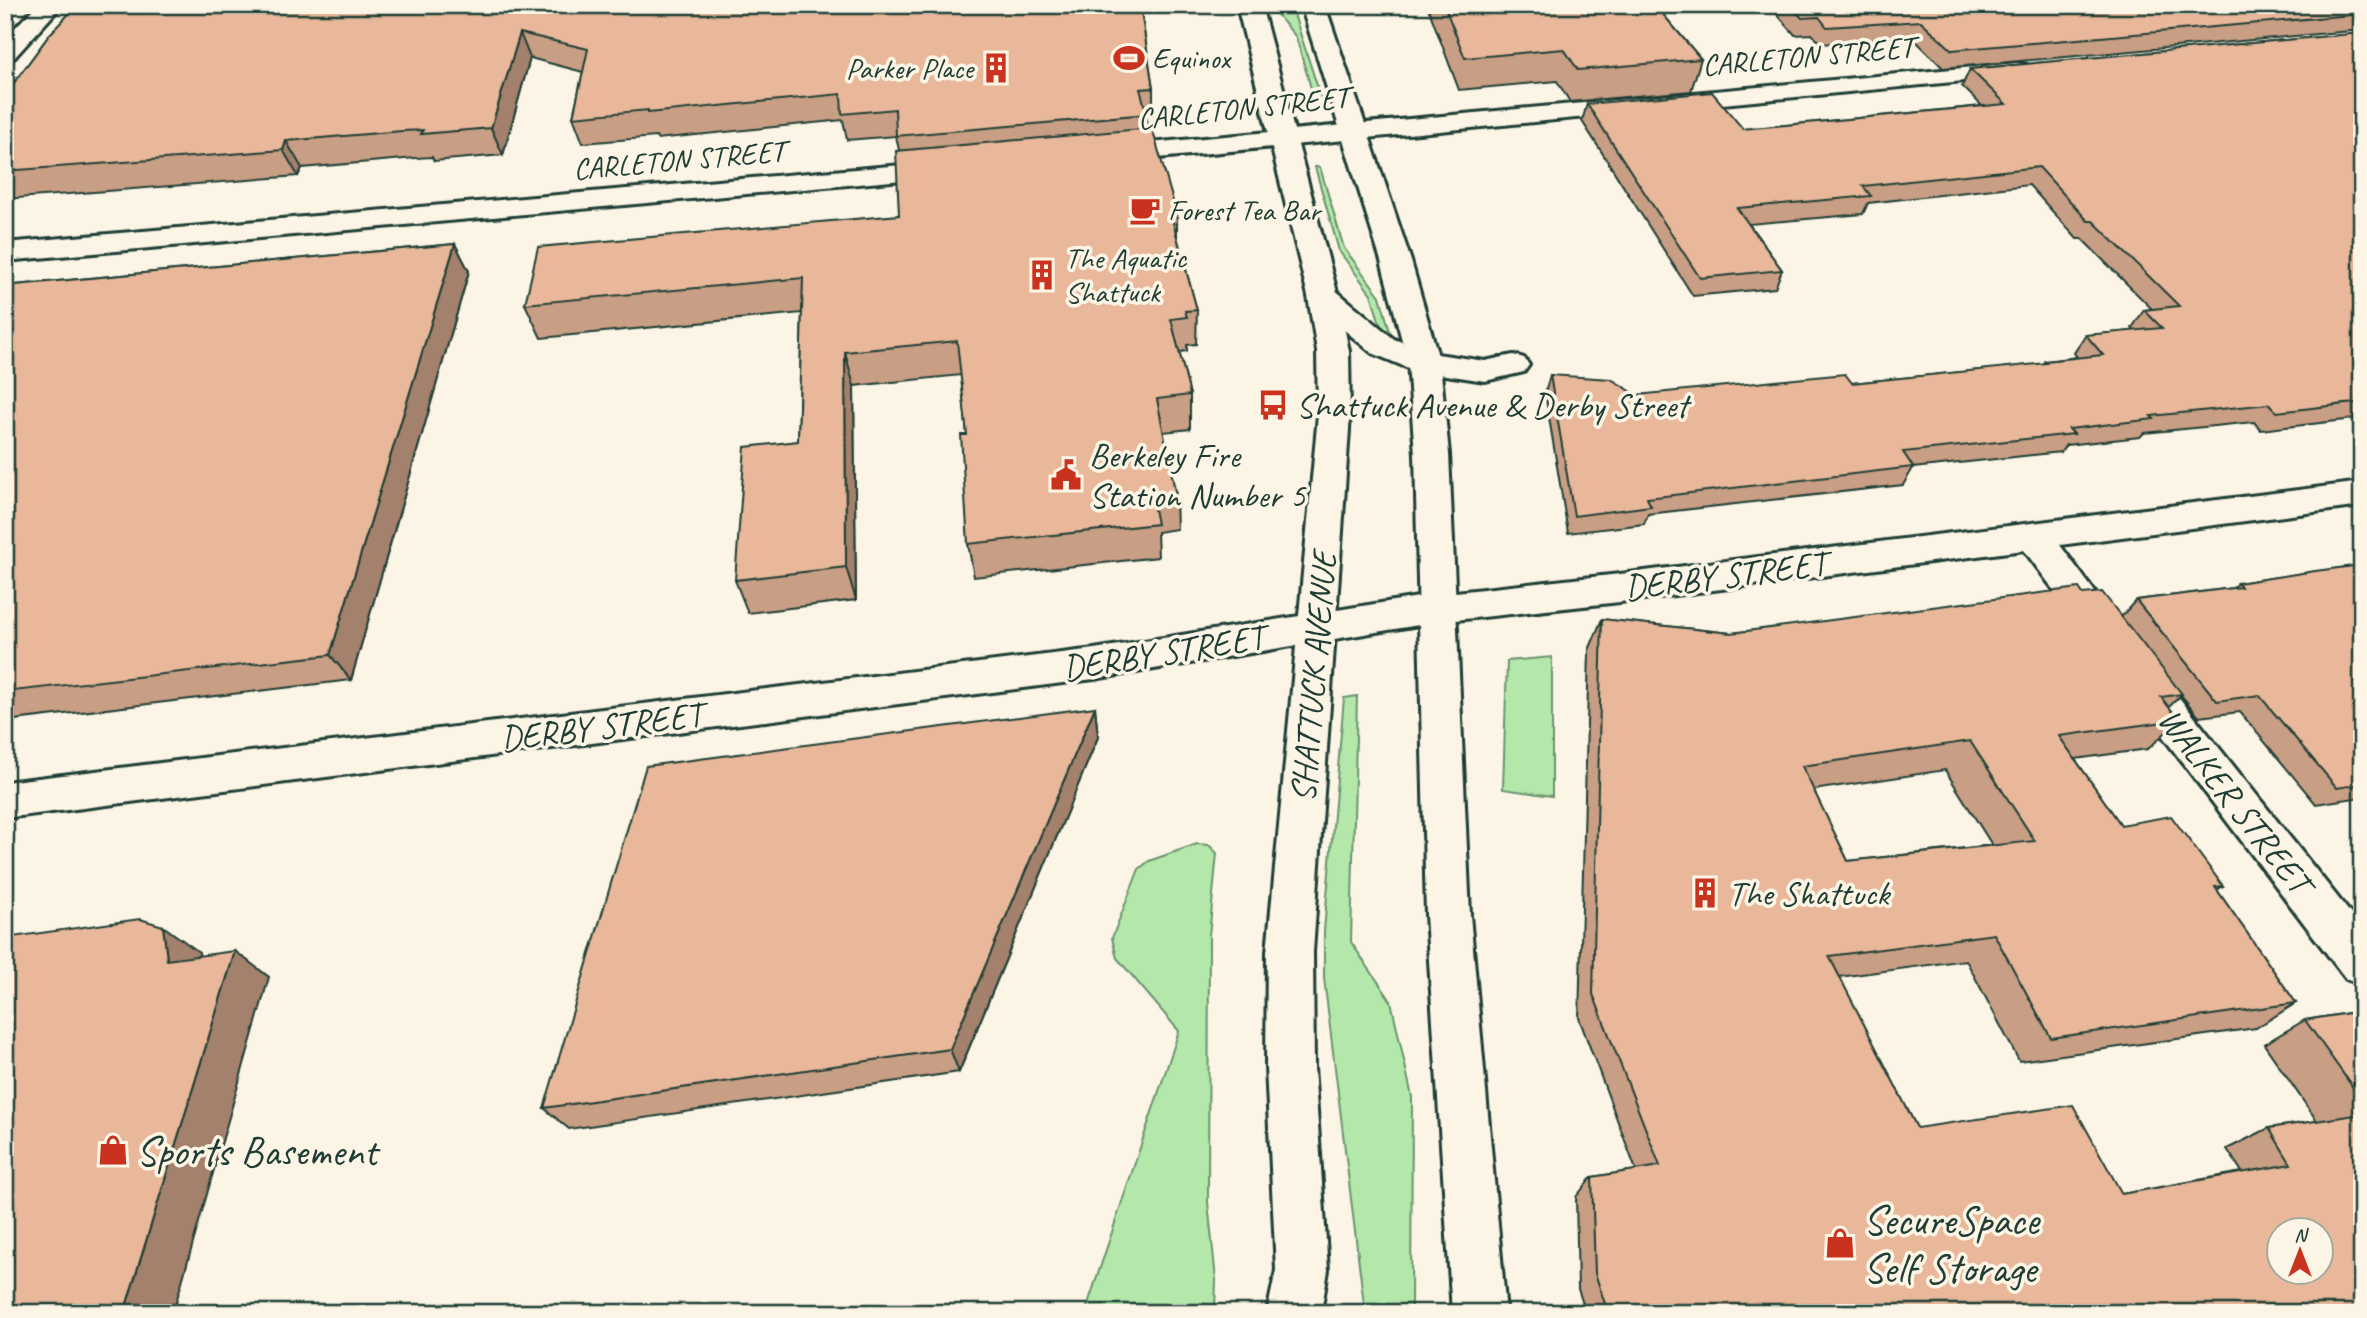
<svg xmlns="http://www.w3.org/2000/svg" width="2367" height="1318" viewBox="0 0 2367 1318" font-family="Caveat,sans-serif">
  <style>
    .green { fill: #b3e8aa; stroke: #69926f; stroke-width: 2 }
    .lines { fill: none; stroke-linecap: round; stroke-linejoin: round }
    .minor-casing { stroke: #1f3d34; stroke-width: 6 }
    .major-casing { stroke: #1f3d34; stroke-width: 6 }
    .minor { fill: #fcf5e5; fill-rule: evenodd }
    .major { fill: #fcf5e5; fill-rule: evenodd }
    .wall { fill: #c89e84; stroke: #1f3d34; stroke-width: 2; fill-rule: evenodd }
    .shaded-wall { fill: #a3816c; stroke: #1f3d34; stroke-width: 2 }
    .building { fill: #e9b89a; stroke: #1f3d34; stroke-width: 2; fill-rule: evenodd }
    .labels { text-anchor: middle; stroke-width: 7; stroke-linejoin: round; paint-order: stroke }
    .far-street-label { font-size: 30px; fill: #1f3d34; stroke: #fcf5e5 }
    .far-poi-label { font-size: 30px; fill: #1f3d34; stroke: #fcf5e5; text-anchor: start }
    .poi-label { font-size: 35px; fill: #1f3d34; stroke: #fcf5e5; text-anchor: start }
    .street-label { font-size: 35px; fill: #1f3d34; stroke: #fcf5e5 }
    .near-poi-label { font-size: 42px; fill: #1f3d34; stroke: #fcf5e5; text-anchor: start }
  </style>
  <rect width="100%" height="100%" fill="#fcf5e5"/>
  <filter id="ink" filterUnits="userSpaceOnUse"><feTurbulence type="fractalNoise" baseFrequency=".0143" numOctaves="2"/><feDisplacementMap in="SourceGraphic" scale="14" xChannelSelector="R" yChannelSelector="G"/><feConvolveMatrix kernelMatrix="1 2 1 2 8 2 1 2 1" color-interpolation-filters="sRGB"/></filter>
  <g filter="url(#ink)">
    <!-- green -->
    <g class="green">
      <path d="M 1269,5 L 1291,5 L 1322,101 L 1315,102 L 1296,37 Z"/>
      <path d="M 1315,167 L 1320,167 L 1344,248 L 1380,296 L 1390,332 L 1381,327 L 1371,294 L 1339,251 Z"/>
      <path d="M 1552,657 L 1552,796 L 1503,789 L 1507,661 Z"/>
      <path d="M 1357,696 L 1351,942 L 1391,1001 L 1412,1097 L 1411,1313 L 1365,1313 L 1324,978 L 1324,931 L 1344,698 Z"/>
      <path d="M 1197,844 L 1209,845 L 1217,853 L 1209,936 L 1208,1202 L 1216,1280 L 1215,1313 L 1085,1313 L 1179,1031 L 1117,958 L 1112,938 L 1139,869 L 1149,861 Z"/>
    </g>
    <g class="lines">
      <!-- minor casing -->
      <g class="minor-casing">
        <g id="minor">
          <path d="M 37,5 L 62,5 L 14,58 L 5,60 L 5,38 Z"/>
          <path d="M 2018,63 L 2027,65 L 2030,70 L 2027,75 L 1106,163 L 1096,161 L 1093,155 L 1096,149 L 1106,147 Z"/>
          <path d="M 948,161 L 958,163 L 962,169 L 958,175 L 5,261 L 5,243 Z"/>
          <path d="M 1323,287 L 1334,289 L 1394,339 L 1430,353 L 1485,361 L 1513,355 L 1524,358 L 1529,365 L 1524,372 L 1485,381 L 1413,370 L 1372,353 L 1312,303 L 1308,296 L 1312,289 Z"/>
          <path d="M 2362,482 L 2362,506 L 2060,545 L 2124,631 L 2118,641 L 2105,646 L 2092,641 L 2024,550 L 1620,602 L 1437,622 L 1094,679 L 5,818 L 5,782 L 1094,649 L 1437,594 L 1620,574 Z"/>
          <path d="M 2144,666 L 2158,671 L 2362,928 L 2362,985 L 2346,979 L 2130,693 L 2124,682 L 2130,671 Z"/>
        </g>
      </g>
      <!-- major casing -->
      <g class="major-casing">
        <g id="major">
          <path d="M 1237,5 L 1261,5 L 1338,296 L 1349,351 L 1350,415 L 1313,952 L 1314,1067 L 1328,1270 L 1321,1313 L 1267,1313 L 1276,1270 L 1266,1067 L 1267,952 L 1318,415 L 1317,351 L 1308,296 Z"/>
          <path d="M 1301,5 L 1325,5 L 1411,261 L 1440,363 L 1449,454 L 1470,915 L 1506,1313 L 1452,1313 L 1426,915 L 1415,454 L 1408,363 L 1381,261 Z"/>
        </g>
      </g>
      <!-- minor -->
      <use href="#minor" class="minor"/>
      <!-- major -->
      <use href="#major" class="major"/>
    </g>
    <!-- wall -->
    <g class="wall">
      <path d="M 1140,5 L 1153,88 L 1153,114 L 1147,115 L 1147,128 L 1177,215 L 1177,237 L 1197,310 L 1196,344 L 1187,345 L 1187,351 L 1179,352 L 1190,395 L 1190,429 L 1163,432 L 1176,496 L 1177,529 L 1157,532 L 1158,557 L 974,577 L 968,544 L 967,435 L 961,375 L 854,386 L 856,600 L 748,613 L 735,580 L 798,441 L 802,313 L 541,338 L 525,304 L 899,215 L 899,150 L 896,136 L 847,140 L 843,120 L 657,139 L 656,137 L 583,143 L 573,117 L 583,72 L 530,58 L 503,155 L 434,161 L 432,157 L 416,158 L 302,168 L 298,176 L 5,199 L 5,95 L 50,34 Z"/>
      <path d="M 1427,5 L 1655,5 L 1701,59 L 1691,91 L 1570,102 L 1557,81 L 1459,90 Z"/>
      <path d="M 1769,5 L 2362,5 L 2362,30 L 1943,68 L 1913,38 L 1821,44 L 1812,34 L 1795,35 Z"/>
      <path d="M 2362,33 L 2362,418 L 2261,430 L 2254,422 L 2144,433 L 2140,437 L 2066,445 L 2061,452 L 1913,468 L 1903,485 L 1648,514 L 1644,524 L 1568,533 L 1545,393 L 1550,375 L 1637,395 L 1852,383 L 2043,364 L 2045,361 L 2077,357 L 2074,353 L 2086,335 L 2134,331 L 2132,328 L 2144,310 L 2152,309 L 2082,239 L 2077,239 L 2029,185 L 1868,203 L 1863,214 L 1749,224 L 1782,270 L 1775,288 L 1693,296 L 1582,121 L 1587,104 L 1743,129 L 1982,106 L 1962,86 L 1970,69 Z"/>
      <path d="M 455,244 L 469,271 L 351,680 L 5,721 L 5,286 Z"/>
      <path d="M 2362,565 L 2362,797 L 2316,804 L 2240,712 L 2199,717 L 2181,695 L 2169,707 L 2179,720 L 2148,749 L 2075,759 L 2121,825 L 2223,886 L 2217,890 L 2296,1003 L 2256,1028 L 2019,1061 L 1966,960 L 1839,977 L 1917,1128 L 2122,1194 L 2242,1172 L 2227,1149 L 2269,1128 L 2317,1121 L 2264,1044 L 2305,1020 L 2362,1011 L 2362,1313 L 1586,1313 L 1578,1289 L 1576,1197 L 1592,1177 L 1636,1170 L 1579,1018 L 1589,650 L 1602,619 L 1731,633 L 2083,594 L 2121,617 L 2136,600 L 2233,588 L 2237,583 ZM 1945,770 L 1992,845 L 1848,861 L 1813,790 Z"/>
      <path d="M 1095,707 L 1098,737 L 959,1072 L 569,1129 L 544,1108 Z"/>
    </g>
    <!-- shaded-wall -->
    <g class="shaded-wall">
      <path d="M 520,33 L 530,58 L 503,155 L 491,128 Z"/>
      <path d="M 286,141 L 302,168 L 298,176 L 283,150 Z"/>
      <path d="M 455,244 L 469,271 L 351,680 L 330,655 Z"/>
      <path d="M 845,352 L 854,386 L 856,600 L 846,567 Z"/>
      <path d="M 1095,707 L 1098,737 L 959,1072 L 950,1049 Z"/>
      <path d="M 163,926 L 199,952 L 203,986 L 167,960 Z"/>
      <path d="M 235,951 L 269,977 L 173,1313 L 124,1313 Z"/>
    </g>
    <!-- building -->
    <g class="building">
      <path d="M 77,5 L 1140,5 L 1153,88 L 1140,89 L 1147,114 L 896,136 L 895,109 L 842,114 L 841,94 L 648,113 L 648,110 L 573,117 L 588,49 L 520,33 L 491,128 L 421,134 L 423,130 L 402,131 L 286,141 L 283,150 L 5,171 L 5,95 L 50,34 Z"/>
      <path d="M 1444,5 L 1655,5 L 1701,59 L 1578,70 L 1564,49 L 1465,58 Z"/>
      <path d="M 1790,5 L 2362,5 L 2362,14 L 1952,50 L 1921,21 L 1827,27 L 1819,17 L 1802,18 Z"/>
      <path d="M 2362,33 L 2362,402 L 2277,412 L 2269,404 L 2151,416 L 2154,419 L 2069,429 L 2074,434 L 1903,452 L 1913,467 L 1647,498 L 1651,506 L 1574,516 L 1550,375 L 1611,379 L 1637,395 L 1845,374 L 1852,383 L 2047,363 L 2045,361 L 2103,355 L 2086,335 L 2162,328 L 2144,310 L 2179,306 L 2093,221 L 2088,221 L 2039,167 L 1863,186 L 1871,196 L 1737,208 L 1782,270 L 1700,278 L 1587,104 L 1712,92 L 1743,129 L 2006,104 L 1970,69 Z"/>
      <path d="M 1152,128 L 1177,215 L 1171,215 L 1197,310 L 1185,311 L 1187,317 L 1171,319 L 1190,395 L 1157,399 L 1176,496 L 1152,499 L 1157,524 L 968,544 L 961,435 L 967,435 L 957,341 L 845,352 L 846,567 L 735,580 L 745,447 L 798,441 L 803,278 L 525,304 L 538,247 L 899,215 L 896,151 Z"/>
      <path d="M 455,244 L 330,655 L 5,692 L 5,286 Z"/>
      <path d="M 2362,565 L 2362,784 L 2337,788 L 2259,695 L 2217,701 L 2136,600 L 2241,587 L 2237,583 L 2315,571 Z"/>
      <path d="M 2079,588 L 2083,594 L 2102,592 L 2182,694 L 2161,697 L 2179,720 L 2059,736 L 2121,825 L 2171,816 L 2223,886 L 2215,887 L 2296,1003 L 2051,1038 L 1994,934 L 1829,956 L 1917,1128 L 2073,1105 L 2122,1194 L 2291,1164 L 2269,1128 L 2362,1114 L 2362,1313 L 1608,1313 L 1595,1273 L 1592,1177 L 1660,1166 L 1593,994 L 1602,619 L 1731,633 ZM 1970,741 L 2035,841 L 1848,861 L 1802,766 ZM 2279,1230 L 2321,1230 L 2321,1272 L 2279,1272 Z"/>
      <path d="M 1095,707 L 950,1049 L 544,1108 L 646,766 Z"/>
      <path d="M 140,919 L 163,926 L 167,960 L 235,951 L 124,1313 L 5,1313 L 5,938 Z"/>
      <path d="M 2362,1011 L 2362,1100 L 2305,1020 Z"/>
    </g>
  </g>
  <!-- icons -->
  <defs>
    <g id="stadium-bare" transform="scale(2.415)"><path d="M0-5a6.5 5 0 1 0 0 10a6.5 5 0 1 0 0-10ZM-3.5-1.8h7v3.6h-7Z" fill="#c8321e" stroke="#fcf5e5" stroke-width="2.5" paint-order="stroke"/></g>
    <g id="building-bare" transform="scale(2.415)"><path d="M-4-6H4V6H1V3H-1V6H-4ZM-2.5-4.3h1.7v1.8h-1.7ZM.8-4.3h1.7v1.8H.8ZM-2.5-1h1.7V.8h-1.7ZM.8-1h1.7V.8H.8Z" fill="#c8321e" stroke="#fcf5e5" stroke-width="2.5" paint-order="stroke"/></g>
    <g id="cafe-bare" transform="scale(2.415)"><path d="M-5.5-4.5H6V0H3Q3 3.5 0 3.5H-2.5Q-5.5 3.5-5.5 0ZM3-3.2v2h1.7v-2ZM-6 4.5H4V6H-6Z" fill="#c8321e" stroke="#fcf5e5" stroke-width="2.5" paint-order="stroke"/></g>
    <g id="bus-bare" transform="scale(2.415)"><path d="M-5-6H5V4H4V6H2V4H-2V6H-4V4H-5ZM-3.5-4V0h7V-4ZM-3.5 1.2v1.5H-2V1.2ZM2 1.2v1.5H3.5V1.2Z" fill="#c8321e" stroke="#fcf5e5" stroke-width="2.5" paint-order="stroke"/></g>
    <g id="civic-bare" transform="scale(2.415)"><path d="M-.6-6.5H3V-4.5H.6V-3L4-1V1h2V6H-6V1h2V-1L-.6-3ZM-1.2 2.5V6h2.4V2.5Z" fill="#c8321e" stroke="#fcf5e5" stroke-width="2.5" paint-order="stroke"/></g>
    <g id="shop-bare" transform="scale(2.415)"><path d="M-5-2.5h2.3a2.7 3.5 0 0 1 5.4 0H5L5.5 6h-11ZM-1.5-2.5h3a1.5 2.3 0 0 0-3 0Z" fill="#c8321e" stroke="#fcf5e5" stroke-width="2.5" paint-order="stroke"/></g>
  </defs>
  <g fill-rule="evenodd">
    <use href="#stadium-bare" x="1129" y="58"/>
    <use href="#building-bare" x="996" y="68"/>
    <use href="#cafe-bare" x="1145" y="210"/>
    <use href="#building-bare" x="1042" y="275"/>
    <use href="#bus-bare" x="1273" y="405"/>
    <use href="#civic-bare" x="1066" y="475"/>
    <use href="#building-bare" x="1705" y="893"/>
    <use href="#shop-bare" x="113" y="1150"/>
    <use href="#shop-bare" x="1840" y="1243"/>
  </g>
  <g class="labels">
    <!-- far-street labels -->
    <g class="far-street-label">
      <text transform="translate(1808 56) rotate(-5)" y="10">CARLETON STREET</text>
      <text transform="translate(1243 108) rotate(-6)" y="10">CARLETON STREET</text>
      <text transform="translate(679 160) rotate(-5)" y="10">CARLETON STREET</text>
    </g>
    <!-- far-poi labels -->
    <g class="far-poi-label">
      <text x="1152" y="68">Equinox</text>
      <text x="973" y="78" text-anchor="end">Parker Place</text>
      <text x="1168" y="220">Forest Tea Bar</text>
      <text x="1065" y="268">The Aquatic<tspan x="1065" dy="34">Shattuck</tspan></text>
    </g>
    <!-- poi labels -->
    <g class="poi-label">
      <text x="1296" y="417">Shattuck Avenue &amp; Derby Street</text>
      <text x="1089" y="467">Berkeley Fire<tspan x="1089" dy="40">Station Number 5</tspan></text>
      <text x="1728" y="905">The Shattuck</text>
    </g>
    <!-- street labels -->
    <g class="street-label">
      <text transform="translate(1725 575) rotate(-7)" y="12">DERBY STREET</text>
      <text transform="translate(1163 652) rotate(-9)" y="12">DERBY STREET</text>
      <text transform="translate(1313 677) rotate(-85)" y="12">SHATTUCK AVENUE</text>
      <text transform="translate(601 726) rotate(-7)" y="12">DERBY STREET</text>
      <text transform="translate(2235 800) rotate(52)" y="12">WALKER STREET</text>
    </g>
    <!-- near-poi labels -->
    <g class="near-poi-label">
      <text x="136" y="1165">Sports Basement</text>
      <text x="1863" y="1234">SecureSpace<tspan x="1863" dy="48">Self Storage</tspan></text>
    </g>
  </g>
  <!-- margin -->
  <rect width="2367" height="1318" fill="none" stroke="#fcf5e5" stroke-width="28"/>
  <rect x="14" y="14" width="2339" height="1290" fill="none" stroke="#1f3d34" stroke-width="2.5" filter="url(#ink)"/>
  <!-- north arrow -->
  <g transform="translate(2300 1251)"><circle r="33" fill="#fcf5e5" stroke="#a4ab9e" stroke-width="2"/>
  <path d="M0-5L12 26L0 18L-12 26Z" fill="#c8321e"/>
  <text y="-10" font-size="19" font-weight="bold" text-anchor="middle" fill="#1f3d34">N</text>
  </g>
</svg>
